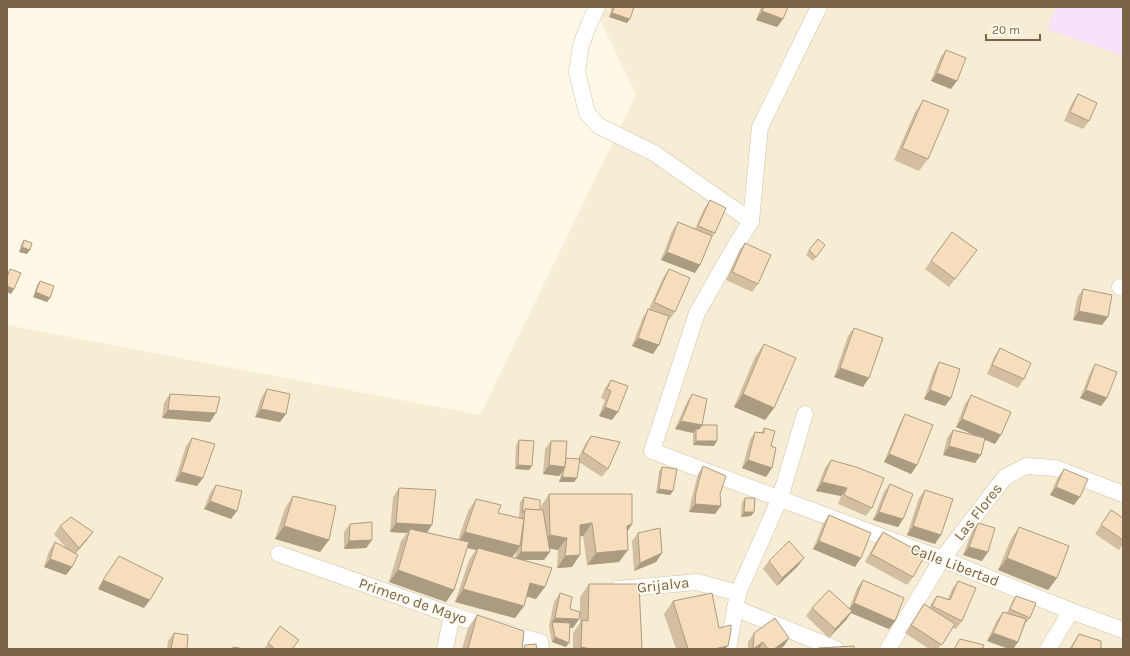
<svg xmlns="http://www.w3.org/2000/svg" width="1130" height="656" viewBox="0 0 1130 656" font-family="Karla,sans-serif">
  <style>
    .residential { fill: #f6edd4 }
    .education { fill: #f6e2fb }
    .lines { fill: none; stroke-linecap: round; stroke-linejoin: round }
    .street-casing { stroke: #d1c2aa; stroke-width: 17 }
    .street { stroke: #fff; stroke-width: 16 }
    .wall { fill: #d4bea1; fill-rule: evenodd }
    .shaded-wall { fill: #ac9b83 }
    .building { fill: #f6ddbb; stroke: #ac9b83 }
    .labels { text-anchor: middle; stroke-width: 3; stroke-linejoin: round; paint-order: stroke }
    .street-label { font-size: 15px; fill: #7a6348; stroke: #fffbee }
  </style>
  <rect width="100%" height="100%" fill="#fef9e6"/>
  <!-- residential -->
  <path class="residential" d="M 594,7 L 1123,7 L 1123,649 L 7,649 L 7,325 L 480,415 L 636,95 Z"/>
  <!-- education -->
  <path class="education" d="M 1056,7 L 1123,7 L 1123,56 L 1047,29 Z"/>
  <g class="lines">
    <!-- street casing -->
    <g class="street-casing">
      <g id="street">
        <path d="M 597,7 L 589,24 L 581,45 L 577,72 L 587,113 L 599,126 L 654,153 L 751,221"/>
        <path d="M 819,7 L 760,127 L 751,221 L 736,245 L 697,313 L 652,451 L 942,559 L 1071,611 L 1123,630"/>
        <path d="M 1120,287 L 1123,288"/>
        <path d="M 279,554 L 452,615 L 522,637 L 540,642 L 541,649"/>
        <path d="M 618,589 L 697,582 L 738,593"/>
        <path d="M 735,608 L 836,649"/>
        <path d="M 445,649 L 452,615"/>
        <path d="M 728,649 L 738,593 L 780,498 L 805,414"/>
        <path d="M 888,649 L 942,559 L 1005,477 L 1026,466 L 1055,468 L 1123,494"/>
        <path d="M 1048,649 L 1071,611"/>
      </g>
    </g>
    <!-- street -->
    <use href="#street" class="street"/>
  </g>
  <!-- wall -->
  <g class="wall">
    <path d="M 612,7 L 634,7 L 627,23 L 609,17 Z"/>
    <path d="M 761,7 L 788,7 L 783,19 L 777,27 L 756,20 Z"/>
    <path d="M 946,50 L 951,89 L 931,81 L 940,58 Z"/>
    <path d="M 1078,94 L 1089,121 L 1083,129 L 1064,121 L 1072,103 Z"/>
    <path d="M 923,100 L 928,159 L 919,171 L 894,160 L 915,112 Z"/>
    <path d="M 710,200 L 715,233 L 711,239 L 700,265 L 695,273 L 661,260 L 672,231 L 678,222 L 695,229 L 704,209 Z"/>
    <path d="M 952,232 L 977,250 L 949,287 L 925,269 Z"/>
    <path d="M 24,240 L 27,254 L 19,252 L 21,244 Z"/>
    <path d="M 745,243 L 758,284 L 752,292 L 726,280 L 739,251 Z"/>
    <path d="M 809,250 L 822,250 L 813,261 L 806,255 Z"/>
    <path d="M 669,269 L 675,312 L 669,320 L 668,319 L 653,354 L 632,346 L 643,317 L 649,309 L 663,278 Z"/>
    <path d="M 40,281 L 50,298 L 47,302 L 33,297 L 37,285 Z"/>
    <path d="M 1083,289 L 1108,317 L 1102,325 L 1073,320 L 1077,298 Z"/>
    <path d="M 854,328 L 863,387 L 834,377 L 848,336 Z"/>
    <path d="M 764,344 L 774,408 L 765,420 L 734,407 L 755,357 Z"/>
    <path d="M 1000,348 L 1024,379 L 1018,388 L 987,374 L 994,357 Z"/>
    <path d="M 939,362 L 951,398 L 945,406 L 924,399 L 934,370 Z"/>
    <path d="M 1095,364 L 1107,398 L 1101,406 L 1080,398 L 1090,373 Z"/>
    <path d="M 611,380 L 612,420 L 599,416 L 605,400 L 601,398 L 605,388 Z"/>
    <path d="M 267,389 L 280,422 L 255,417 L 261,398 Z"/>
    <path d="M 170,394 L 210,422 L 162,418 L 164,403 Z"/>
    <path d="M 692,394 L 702,425 L 714,446 L 693,445 L 693,433 L 675,429 L 687,402 Z"/>
    <path d="M 971,395 L 995,444 L 985,440 L 975,463 L 943,455 L 947,438 L 953,430 L 975,435 L 956,427 L 965,404 Z"/>
    <path d="M 905,414 L 917,465 L 911,474 L 884,462 L 900,423 Z"/>
    <path d="M 764,428 L 771,446 L 766,477 L 742,468 L 750,440 L 755,432 L 761,433 Z"/>
    <path d="M 591,436 L 608,469 L 602,477 L 579,462 L 577,478 L 574,482 L 559,482 L 561,474 L 559,476 L 543,474 L 545,449 L 551,441 L 566,458 L 578,459 L 585,444 Z"/>
    <path d="M 192,438 L 197,486 L 175,481 L 186,446 Z"/>
    <path d="M 519,440 L 529,470 L 515,469 L 516,445 Z"/>
    <path d="M 831,460 L 872,508 L 866,516 L 838,504 L 841,496 L 816,491 L 825,468 Z"/>
    <path d="M 703,466 L 720,494 L 715,514 L 689,512 L 691,501 L 698,474 Z"/>
    <path d="M 662,467 L 673,491 L 670,495 L 656,493 L 659,471 Z"/>
    <path d="M 1064,469 L 1074,505 L 1050,495 L 1058,477 Z"/>
    <path d="M 890,484 L 903,519 L 898,527 L 873,520 L 884,492 Z"/>
    <path d="M 216,485 L 231,519 L 204,509 L 210,493 Z"/>
    <path d="M 399,488 L 432,525 L 426,532 L 458,540 L 468,511 L 476,499 L 498,513 L 519,518 L 520,502 L 524,497 L 541,510 L 541,506 L 549,494 L 632,524 L 627,532 L 619,562 L 587,565 L 583,536 L 580,536 L 572,567 L 557,568 L 558,550 L 549,548 L 544,560 L 523,560 L 536,599 L 526,596 L 524,606 L 515,618 L 455,602 L 469,560 L 476,550 L 467,548 L 454,590 L 446,602 L 389,582 L 401,541 L 407,533 L 390,532 L 393,497 ZM 516,552 L 515,558 L 512,557 Z"/>
    <path d="M 925,490 L 935,544 L 907,535 L 919,498 Z"/>
    <path d="M 293,496 L 329,540 L 320,552 L 275,539 L 285,508 Z"/>
    <path d="M 745,498 L 754,512 L 751,516 L 741,517 L 742,502 Z"/>
    <path d="M 1111,510 L 1123,518 L 1123,544 L 1119,550 L 1095,534 Z"/>
    <path d="M 829,515 L 855,567 L 813,549 L 823,524 Z"/>
    <path d="M 978,523 L 982,561 L 963,555 L 972,531 Z"/>
    <path d="M 350,524 L 372,540 L 366,548 L 344,549 L 344,532 Z"/>
    <path d="M 60,526 L 87,540 L 76,553 L 72,567 L 66,575 L 44,567 L 49,551 L 55,542 L 67,549 L 54,534 Z"/>
    <path d="M 1019,527 L 1057,578 L 1048,590 L 998,570 L 1011,539 Z"/>
    <path d="M 883,532 L 913,577 L 907,585 L 865,562 L 877,540 Z"/>
    <path d="M 638,533 L 662,553 L 656,562 L 634,571 L 632,541 Z"/>
    <path d="M 119,556 L 144,608 L 98,589 Z"/>
    <path d="M 769,561 L 798,566 L 777,586 L 763,569 Z"/>
    <path d="M 863,580 L 895,621 L 889,629 L 851,613 L 846,620 L 829,638 L 806,616 L 812,608 L 849,609 L 857,588 Z"/>
    <path d="M 958,581 L 962,621 L 956,629 L 952,627 L 938,649 L 929,649 L 905,633 L 924,604 L 929,608 L 931,604 L 937,596 L 948,599 L 952,589 Z"/>
    <path d="M 589,584 L 642,649 L 573,649 L 573,633 L 580,623 L 580,597 Z"/>
    <path d="M 560,593 L 570,609 L 579,619 L 573,628 L 569,627 L 566,647 L 552,642 L 549,626 L 554,602 Z"/>
    <path d="M 1016,596 L 1030,618 L 1027,622 L 1026,622 L 1018,642 L 1013,649 L 1009,649 L 987,641 L 997,620 L 1003,612 L 1007,613 L 1013,600 Z"/>
    <path d="M 673,601 L 719,628 L 728,646 L 725,649 L 676,649 L 664,614 Z"/>
    <path d="M 477,615 L 522,649 L 462,649 L 468,628 Z"/>
    <path d="M 280,626 L 293,649 L 264,649 Z"/>
    <path d="M 174,633 L 187,649 L 167,649 L 168,641 Z"/>
    <path d="M 754,633 L 789,638 L 784,646 L 780,649 L 748,649 L 748,642 Z"/>
    <path d="M 1079,634 L 1101,649 L 1069,649 Z"/>
  </g>
  <!-- shaded-wall -->
  <g class="shaded-wall">
    <path d="M 762,11 L 783,19 L 777,27 L 756,20 Z"/>
    <path d="M 612,13 L 630,19 L 627,23 L 609,17 Z"/>
    <path d="M 937,73 L 957,81 L 951,89 L 931,81 Z"/>
    <path d="M 22,247 L 30,250 L 27,254 L 19,252 Z"/>
    <path d="M 667,252 L 700,265 L 695,273 L 661,260 Z"/>
    <path d="M 7,286 L 14,289 L 11,294 L 7,292 Z"/>
    <path d="M 36,292 L 50,298 L 47,302 L 33,297 Z"/>
    <path d="M 1079,311 L 1108,317 L 1102,325 L 1073,320 Z"/>
    <path d="M 638,338 L 659,345 L 653,354 L 632,346 Z"/>
    <path d="M 840,368 L 869,378 L 863,387 L 834,377 Z"/>
    <path d="M 930,390 L 951,398 L 945,406 L 924,399 Z"/>
    <path d="M 1086,390 L 1107,398 L 1101,406 L 1080,398 Z"/>
    <path d="M 743,394 L 774,408 L 765,420 L 734,407 Z"/>
    <path d="M 605,407 L 618,412 L 612,420 L 599,416 Z"/>
    <path d="M 261,409 L 286,414 L 280,422 L 255,417 Z"/>
    <path d="M 168,410 L 216,413 L 210,422 L 162,418 Z"/>
    <path d="M 962,419 L 1001,435 L 995,444 L 956,427 Z"/>
    <path d="M 681,421 L 702,425 L 696,434 L 696,429 L 693,433 L 675,429 Z"/>
    <path d="M 696,441 L 717,441 L 714,446 L 693,445 Z"/>
    <path d="M 949,446 L 981,455 L 975,463 L 943,455 Z"/>
    <path d="M 889,454 L 917,465 L 911,474 L 884,462 Z"/>
    <path d="M 748,460 L 772,468 L 766,477 L 742,468 Z"/>
    <path d="M 518,465 L 532,466 L 529,470 L 515,469 Z"/>
    <path d="M 549,465 L 565,467 L 559,476 L 543,474 Z"/>
    <path d="M 181,472 L 203,478 L 197,486 L 175,481 Z"/>
    <path d="M 562,477 L 577,478 L 574,482 L 559,482 Z"/>
    <path d="M 822,482 L 847,488 L 841,496 L 816,491 Z"/>
    <path d="M 1056,487 L 1080,497 L 1074,505 L 1050,495 Z"/>
    <path d="M 659,489 L 673,491 L 670,495 L 656,493 Z"/>
    <path d="M 210,501 L 237,511 L 231,519 L 204,509 Z"/>
    <path d="M 695,504 L 721,506 L 715,514 L 689,512 Z"/>
    <path d="M 744,512 L 754,512 L 751,516 L 741,517 Z"/>
    <path d="M 879,512 L 903,519 L 898,527 L 873,520 Z"/>
    <path d="M 396,523 L 432,525 L 426,534 L 410,529 L 407,533 L 390,532 Z"/>
    <path d="M 592,523 L 583,536 L 572,538 L 580,525 Z"/>
    <path d="M 632,524 L 624,537 L 627,526 Z"/>
    <path d="M 284,526 L 329,540 L 320,552 L 275,539 Z"/>
    <path d="M 913,526 L 941,535 L 935,544 L 907,535 Z"/>
    <path d="M 93,532 L 87,540 L 73,556 L 79,548 Z"/>
    <path d="M 465,532 L 520,546 L 511,559 L 478,548 L 476,550 L 456,545 Z"/>
    <path d="M 550,535 L 567,538 L 558,550 L 541,547 Z"/>
    <path d="M 372,540 L 366,548 L 344,549 L 349,541 Z"/>
    <path d="M 819,541 L 861,558 L 855,567 L 813,549 Z"/>
    <path d="M 969,547 L 988,552 L 982,561 L 963,555 Z"/>
    <path d="M 628,550 L 619,562 L 587,565 L 596,553 Z"/>
    <path d="M 521,552 L 550,552 L 544,560 L 515,560 Z"/>
    <path d="M 662,553 L 656,562 L 634,571 L 640,563 Z"/>
    <path d="M 580,555 L 572,567 L 557,568 L 565,556 Z"/>
    <path d="M 804,558 L 798,566 L 777,586 L 782,578 Z"/>
    <path d="M 1007,558 L 1057,578 L 1048,590 L 998,570 Z"/>
    <path d="M 50,559 L 72,567 L 66,575 L 44,567 Z"/>
    <path d="M 398,570 L 454,590 L 446,602 L 389,582 Z"/>
    <path d="M 103,580 L 150,600 L 144,608 L 98,589 Z"/>
    <path d="M 530,583 L 545,587 L 536,599 L 521,595 Z"/>
    <path d="M 463,589 L 524,606 L 515,618 L 455,602 Z"/>
    <path d="M 854,603 L 895,621 L 889,629 L 851,613 L 846,620 L 829,638 Z"/>
    <path d="M 555,618 L 579,619 L 573,628 L 553,626 L 552,622 Z"/>
    <path d="M 993,633 L 1018,642 L 1013,649 L 1009,649 L 987,641 Z"/>
    <path d="M 555,637 L 569,643 L 566,647 L 552,642 Z"/>
    <path d="M 789,638 L 784,646 L 780,649 L 774,649 Z"/>
    <path d="M 763,642 L 759,649 L 754,649 Z"/>
    <path d="M 728,646 L 725,649 L 714,649 Z"/>
    <path d="M 581,647 L 591,649 L 579,649 Z"/>
  </g>
  <!-- building -->
  <g class="building">
    <path d="M 614,7 L 634,7 L 630,19 L 612,13 Z"/>
    <path d="M 764,7 L 788,7 L 783,19 L 762,11 Z"/>
    <path d="M 946,50 L 966,58 L 957,81 L 937,73 Z"/>
    <path d="M 1078,94 L 1097,103 L 1089,121 L 1070,112 Z"/>
    <path d="M 923,100 L 949,110 L 928,159 L 902,148 Z"/>
    <path d="M 710,200 L 726,208 L 715,233 L 698,226 Z"/>
    <path d="M 678,222 L 712,236 L 700,265 L 667,252 Z"/>
    <path d="M 952,232 L 977,250 L 955,279 L 931,261 Z"/>
    <path d="M 818,239 L 825,245 L 816,257 L 809,250 Z"/>
    <path d="M 24,240 L 32,243 L 30,250 L 22,247 Z"/>
    <path d="M 745,243 L 771,255 L 758,284 L 732,272 Z"/>
    <path d="M 10,269 L 21,273 L 14,289 L 7,286 L 7,277 Z"/>
    <path d="M 669,269 L 690,278 L 675,312 L 654,302 Z"/>
    <path d="M 40,281 L 54,286 L 50,298 L 36,292 Z"/>
    <path d="M 1083,289 L 1112,295 L 1108,317 L 1079,311 Z"/>
    <path d="M 648,309 L 669,316 L 659,345 L 638,338 Z"/>
    <path d="M 854,328 L 883,338 L 869,378 L 840,368 Z"/>
    <path d="M 764,344 L 796,358 L 774,408 L 743,394 Z"/>
    <path d="M 1000,348 L 1031,363 L 1024,379 L 992,365 Z"/>
    <path d="M 939,362 L 960,369 L 951,398 L 930,390 Z"/>
    <path d="M 1095,364 L 1117,372 L 1107,398 L 1086,390 Z"/>
    <path d="M 611,380 L 628,386 L 618,412 L 605,407 L 611,391 L 607,389 Z"/>
    <path d="M 267,389 L 290,394 L 286,414 L 261,409 Z"/>
    <path d="M 170,394 L 220,397 L 216,413 L 168,410 Z"/>
    <path d="M 692,394 L 707,399 L 702,425 L 681,421 Z"/>
    <path d="M 971,395 L 1011,412 L 1001,435 L 962,419 Z"/>
    <path d="M 905,414 L 933,425 L 917,465 L 889,454 Z"/>
    <path d="M 701,425 L 717,425 L 717,441 L 696,441 L 696,429 L 699,429 L 702,425 Z"/>
    <path d="M 764,428 L 775,431 L 771,446 L 776,448 L 772,468 L 748,460 L 755,432 L 764,433 Z"/>
    <path d="M 953,430 L 985,438 L 981,455 L 949,446 Z"/>
    <path d="M 591,436 L 620,442 L 608,469 L 583,452 Z"/>
    <path d="M 192,438 L 215,444 L 203,478 L 181,472 Z"/>
    <path d="M 519,440 L 534,441 L 532,466 L 518,465 Z"/>
    <path d="M 551,441 L 567,441 L 565,467 L 549,465 Z"/>
    <path d="M 566,458 L 580,459 L 577,478 L 562,477 L 564,469 L 565,467 Z"/>
    <path d="M 831,460 L 856,467 L 884,478 L 872,508 L 844,495 L 847,488 L 822,482 Z"/>
    <path d="M 703,466 L 726,476 L 720,494 L 721,506 L 695,504 L 696,492 Z"/>
    <path d="M 662,467 L 677,469 L 673,491 L 659,489 Z"/>
    <path d="M 1064,469 L 1088,479 L 1080,497 L 1056,487 Z"/>
    <path d="M 890,484 L 913,494 L 903,519 L 879,512 Z"/>
    <path d="M 216,485 L 242,491 L 237,511 L 210,501 Z"/>
    <path d="M 399,488 L 436,490 L 432,525 L 396,523 Z"/>
    <path d="M 925,490 L 953,499 L 941,535 L 913,526 Z"/>
    <path d="M 549,494 L 632,494 L 632,524 L 627,526 L 628,550 L 596,553 L 592,523 L 580,525 L 580,555 L 565,556 L 567,538 L 550,535 Z"/>
    <path d="M 293,496 L 336,506 L 329,540 L 284,526 Z"/>
    <path d="M 524,497 L 540,500 L 540,510 L 525,509 L 522,513 Z"/>
    <path d="M 745,498 L 755,498 L 754,512 L 744,512 Z"/>
    <path d="M 476,499 L 501,505 L 498,513 L 524,519 L 520,546 L 465,532 Z"/>
    <path d="M 525,509 L 543,510 L 550,552 L 521,552 Z"/>
    <path d="M 1111,510 L 1123,518 L 1123,540 L 1101,525 Z"/>
    <path d="M 829,515 L 871,533 L 861,558 L 819,541 Z"/>
    <path d="M 71,517 L 93,532 L 79,548 L 60,526 Z"/>
    <path d="M 372,522 L 372,540 L 349,541 L 350,524 Z"/>
    <path d="M 978,523 L 995,528 L 988,552 L 969,547 Z"/>
    <path d="M 1019,527 L 1069,546 L 1057,578 L 1007,558 Z"/>
    <path d="M 660,528 L 662,553 L 640,563 L 638,533 Z"/>
    <path d="M 410,529 L 469,542 L 454,590 L 398,570 Z"/>
    <path d="M 883,532 L 925,555 L 913,577 L 871,554 Z"/>
    <path d="M 789,541 L 804,558 L 782,578 L 769,561 Z"/>
    <path d="M 55,542 L 78,555 L 72,567 L 50,559 Z"/>
    <path d="M 478,548 L 552,568 L 545,587 L 530,583 L 524,606 L 463,589 Z"/>
    <path d="M 119,556 L 163,578 L 150,600 L 103,580 Z"/>
    <path d="M 863,580 L 904,598 L 895,621 L 854,603 Z"/>
    <path d="M 958,581 L 976,588 L 962,621 L 932,606 L 937,596 L 950,600 Z"/>
    <path d="M 589,584 L 639,584 L 642,649 L 591,649 L 581,647 L 582,620 L 588,621 Z"/>
    <path d="M 829,590 L 852,611 L 835,629 L 812,608 Z"/>
    <path d="M 560,593 L 572,597 L 570,609 L 580,612 L 579,619 L 555,618 Z"/>
    <path d="M 712,593 L 719,628 L 731,625 L 731,631 L 728,646 L 714,649 L 688,649 L 673,601 Z"/>
    <path d="M 1016,596 L 1036,603 L 1030,618 L 1010,609 Z"/>
    <path d="M 924,604 L 955,624 L 942,645 L 911,625 Z"/>
    <path d="M 1003,612 L 1026,619 L 1018,642 L 993,633 Z"/>
    <path d="M 477,615 L 524,631 L 522,649 L 468,649 Z"/>
    <path d="M 775,618 L 789,638 L 774,649 L 768,649 L 763,642 L 753,649 L 754,633 Z"/>
    <path d="M 552,622 L 570,623 L 569,643 L 555,637 Z"/>
    <path d="M 280,626 L 299,640 L 292,649 L 275,649 L 268,643 Z"/>
    <path d="M 174,633 L 188,635 L 187,649 L 171,649 Z"/>
    <path d="M 1079,634 L 1101,641 L 1101,649 L 1071,649 Z"/>
    <path d="M 960,639 L 984,645 L 982,649 L 954,649 Z"/>
    <path d="M 536,644 L 537,649 L 524,649 L 525,645 Z"/>
    <path d="M 854,646 L 854,649 L 818,649 L 818,648 Z"/>
    <path d="M 233,647 L 245,649 L 233,649 Z"/>
  </g>
  <g class="labels">
    <!-- street labels -->
    <g class="street-label">
      <text transform="translate(978 512) rotate(-52)" y="5">Las Flores</text>
      <text transform="translate(955 565) rotate(21)" y="5">Calle Libertad</text>
      <text transform="translate(663 585) rotate(-6)" y="5">Grijalva</text>
      <text transform="translate(413 601) rotate(19)" y="5">Primero de Mayo</text>
    </g>
  </g>
  <!-- border -->
  <rect width="1130" height="656" fill="none" stroke="#7a6348" stroke-width="16"/>
  <!-- scale -->
  <path d="M986 34v6h54v-6" fill="none" stroke="#7a6348" stroke-width="2"/>
  <text x="992" y="34" font-size="12" fill="#7a6348" stroke="#fffbee" stroke-width="3" paint-order="stroke">20 m</text>
</svg>
